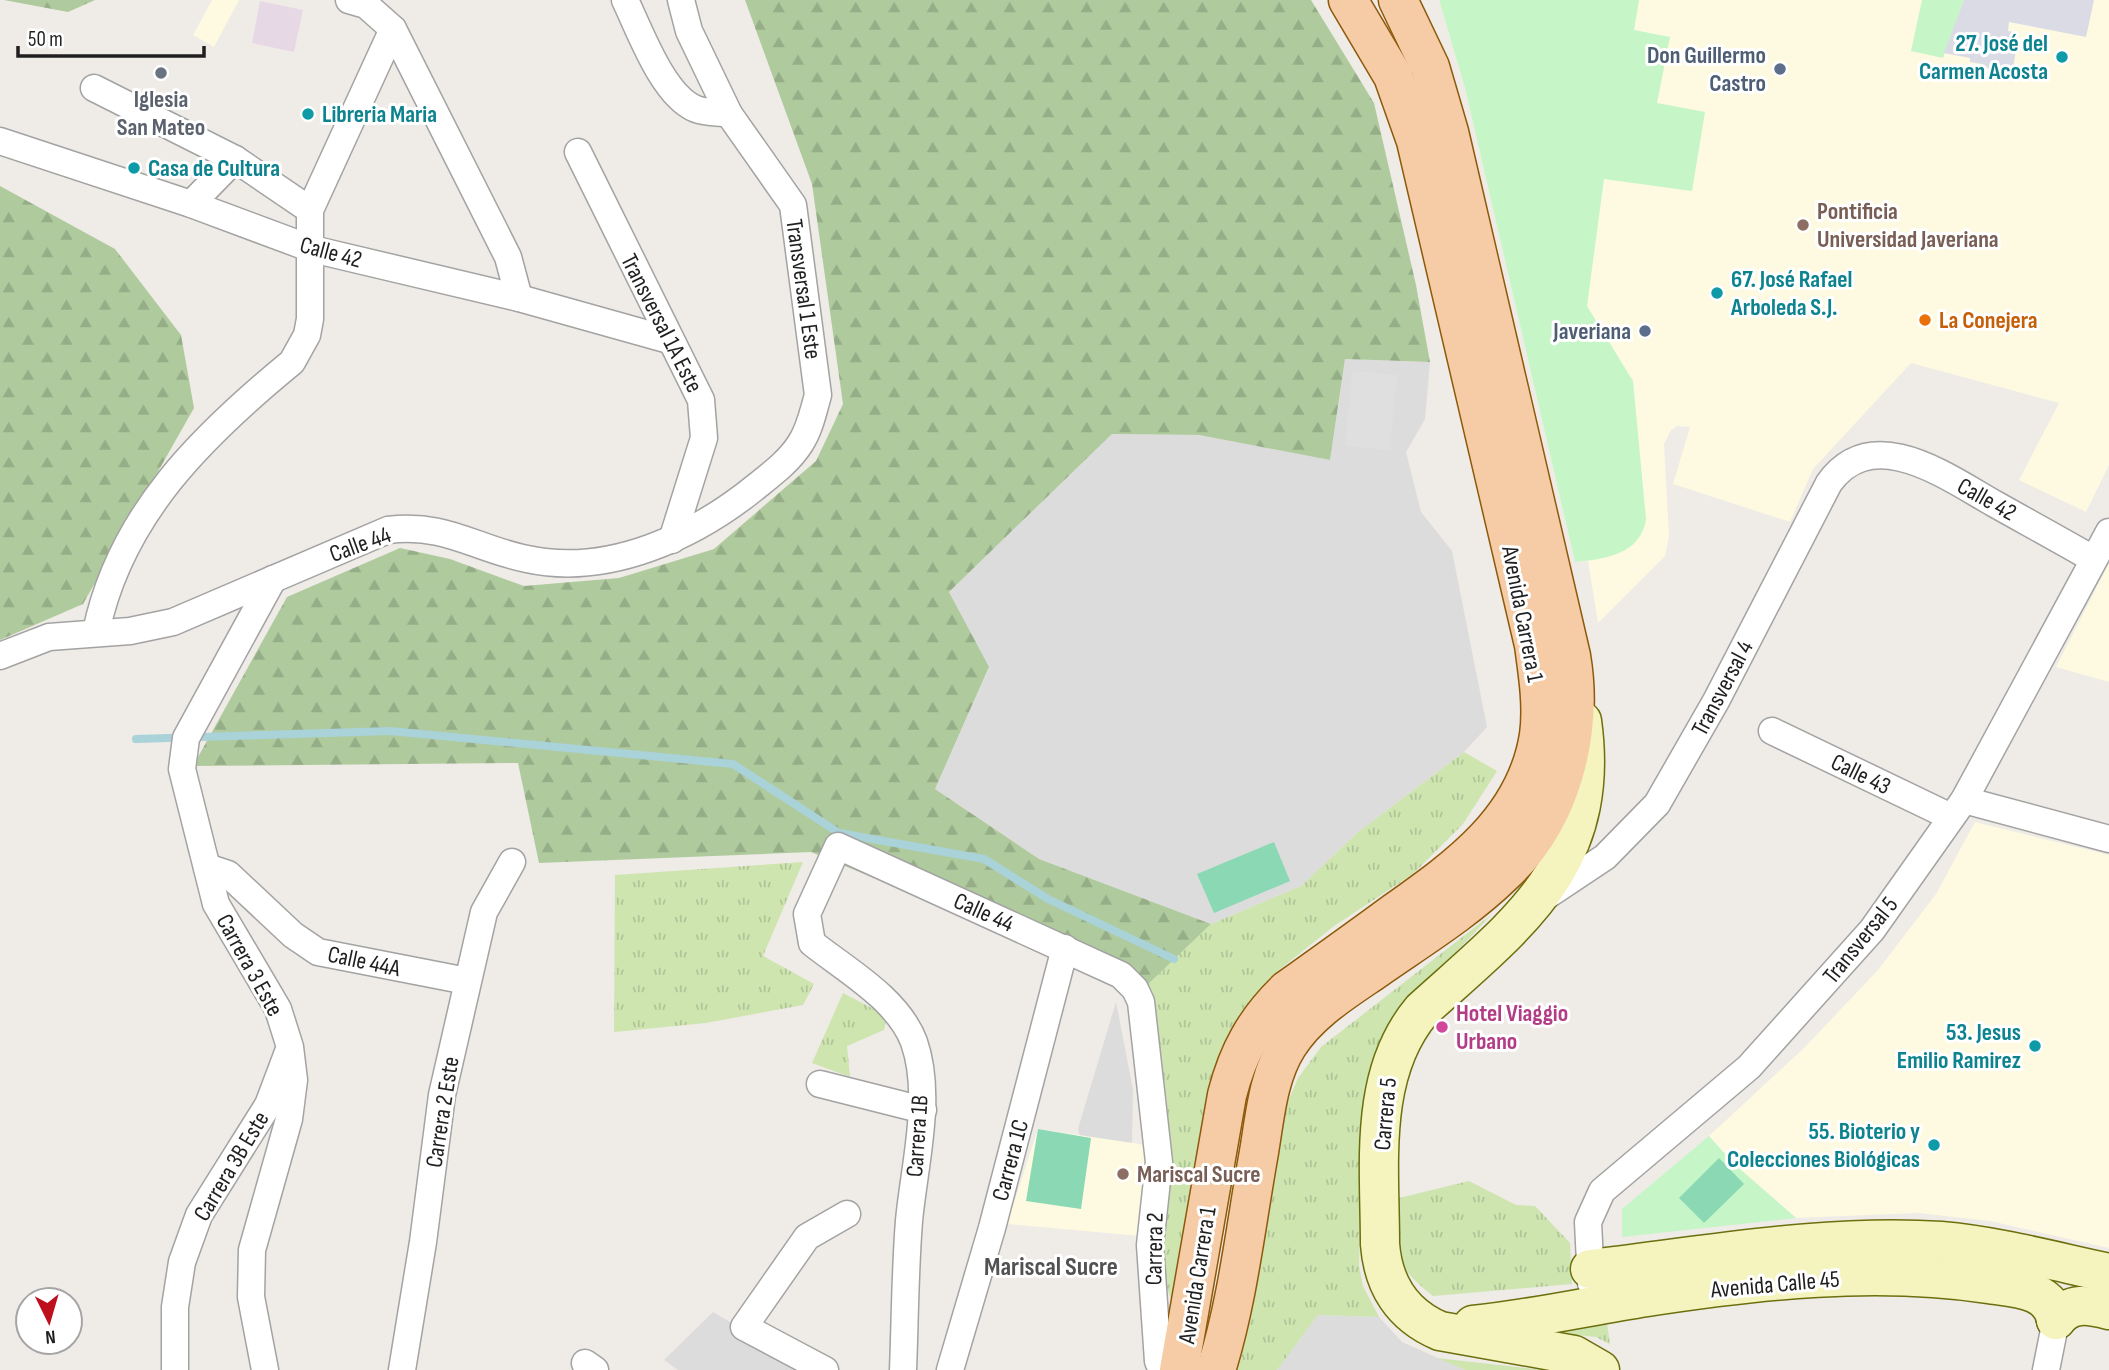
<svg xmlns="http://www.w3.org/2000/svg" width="2109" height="1370" viewBox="0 0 2109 1370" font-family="'Sofia Sans Condensed',sans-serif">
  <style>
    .residential { fill: #dddcdc }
    .industrial { fill: #e7d8e6 }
    .education { fill: #fdfae1 }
    .grass { fill: url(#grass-tufts) }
    .forest { fill: url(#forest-firs) }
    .park { fill: #c6f5c7 }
    .pitch { fill: #8ad8b4 }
    .parking { fill: #dfdfdf }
    .plaza { fill: #dadbe5 }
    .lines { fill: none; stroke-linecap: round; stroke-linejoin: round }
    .stream { stroke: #aad2d9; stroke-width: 8 }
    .street-casing { stroke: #a3a3a3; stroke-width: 29 }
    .secondary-casing { stroke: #6c6f0d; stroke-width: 41 }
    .primary-casing { stroke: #8e590b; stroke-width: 41 }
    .street { stroke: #fff; stroke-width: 26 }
    .secondary { stroke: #f5f3be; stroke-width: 38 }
    .primary { stroke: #f5cca5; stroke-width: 38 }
    .culture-dot { fill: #0f9aa8; stroke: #fff; stroke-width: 2.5 }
    .service-dot { fill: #5c6f8a; stroke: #fff; stroke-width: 2.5 }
    .worship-dot { fill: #6b7280; stroke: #fff; stroke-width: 2.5 }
    .education-dot { fill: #8d6e63; stroke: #fff; stroke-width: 2.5 }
    .food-dot { fill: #e8710a; stroke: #fff; stroke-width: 2.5 }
    .hotel-dot { fill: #d1479c; stroke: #fff; stroke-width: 2.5 }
    .labels { text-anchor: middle; stroke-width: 6; stroke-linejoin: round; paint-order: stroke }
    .culture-label { font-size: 24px; font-weight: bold; fill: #0d838f; stroke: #fff; text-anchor: end }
    .service-label { font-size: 24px; font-weight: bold; fill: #4e5e75; stroke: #fff; text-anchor: end }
    .worship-label { font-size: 24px; font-weight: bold; fill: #5b616d; stroke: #fff }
    .education-label { font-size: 24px; font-weight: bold; fill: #785e54; stroke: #fff; text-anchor: start }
    .street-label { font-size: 24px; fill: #1f1f1f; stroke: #fff }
    .food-label { font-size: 24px; font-weight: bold; fill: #c56008; stroke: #fff; text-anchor: start }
    .hotel-label { font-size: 24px; font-weight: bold; fill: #b23c85; stroke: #fff; text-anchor: start }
    .neighbourhood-label { font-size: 26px; font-weight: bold; fill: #525252; stroke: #fff }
  </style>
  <defs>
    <pattern id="grass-tufts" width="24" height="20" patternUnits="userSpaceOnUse" patternTransform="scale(1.75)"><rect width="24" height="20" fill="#cee5b0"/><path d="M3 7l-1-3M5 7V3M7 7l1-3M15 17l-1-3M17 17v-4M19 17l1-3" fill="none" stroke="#b0c497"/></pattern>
    <pattern id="forest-firs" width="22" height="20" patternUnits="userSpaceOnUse" patternTransform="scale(1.75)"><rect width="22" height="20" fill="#afcb9e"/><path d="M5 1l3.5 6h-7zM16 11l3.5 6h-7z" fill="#96ae88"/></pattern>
  </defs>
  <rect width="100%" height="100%" fill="#efebe6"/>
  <!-- residential -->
  <g class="residential">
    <path d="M 1345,359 L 1430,362 L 1425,419 L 1406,452 L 1421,512 L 1452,551 L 1487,727 L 1464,752 L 1358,832 L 1301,886 L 1211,924 L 1039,859 L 935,789 L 989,668 L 949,592 L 1112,434 L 1199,435 L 1330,460 Z"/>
    <path d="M 1116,1002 L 1133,1090 L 1132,1144 L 1080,1136 L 1078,1129 Z"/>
    <path d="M 713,1312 L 811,1370 L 678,1370 L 664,1360 Z"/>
    <path d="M 1318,1315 L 1379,1317 L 1402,1342 L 1465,1370 L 1277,1370 Z"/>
  </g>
  <!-- industrial -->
  <path class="industrial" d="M 260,1 L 303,10 L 294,52 L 252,43 Z"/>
  <!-- education -->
  <g class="education">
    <path d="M 212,0 L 239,0 L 214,47 L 193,35 Z"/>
    <path d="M 1439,0 L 2109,0 L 2109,465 L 2086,512 L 2019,480 L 2059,403 L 1911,363 L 1813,469 L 1790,522 L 1673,484 L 1690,427 L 1678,426 L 1671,430 L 1664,444 L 1669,536 L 1665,556 L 1598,623 L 1588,561 L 1575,562 L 1465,88 Z"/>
    <path d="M 2109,563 L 2109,682 L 2056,667 Z"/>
    <path d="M 1975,822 L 2109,855 L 2109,1248 L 1990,1221 L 1918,1213 L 1796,1218 L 1733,1163 L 1709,1136 L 1805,1047 L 1878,970 L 1936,894 Z"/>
    <path d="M 1038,1129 L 1146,1145 L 1140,1236 L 1007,1224 Z"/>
  </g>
  <!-- grass -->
  <g class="grass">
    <path d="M 1464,752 L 1497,771 L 1463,824 L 1413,874 L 1334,926 L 1279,970 L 1237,1018 L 1209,1103 L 1173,1307 L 1161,1268 L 1168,1160 L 1167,1100 L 1143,989 L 1211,924 L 1301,886 L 1358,832 Z"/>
    <path d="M 803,862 L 763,956 L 814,984 L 803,1005 L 706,1023 L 614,1032 L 615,875 Z"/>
    <path d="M 1492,914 L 1447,962 L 1381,1050 L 1364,1088 L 1359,1266 L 1363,1286 L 1379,1317 L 1318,1315 L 1277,1370 L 1237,1370 L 1280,1120 L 1298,1078 L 1321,1047 Z"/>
    <path d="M 843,993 L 887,1016 L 884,1030 L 847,1046 L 850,1077 L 812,1063 Z"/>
    <path d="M 1469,1181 L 1516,1205 L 1535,1206 L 1570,1243 L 1572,1284 L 1433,1296 C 1389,1261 1396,1251 1395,1199 Z"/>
    <path d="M 1606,1316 L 1610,1344 L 1596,1337 L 1545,1332 Z"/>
    <path d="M 1437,1358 L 1544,1370 L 1465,1370 Z"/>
  </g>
  <!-- forest -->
  <g class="forest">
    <path d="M 4,0 L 95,0 L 68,12 Z"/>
    <path d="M 745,0 L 1311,0 L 1374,103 L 1416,285 L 1430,362 L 1345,359 L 1330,460 L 1199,435 L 1112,434 L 949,592 L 989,667 L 935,789 L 1039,859 L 1211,924 L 1143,989 L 811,852 L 539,863 L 518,763 L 193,766 L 287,597 L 400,548 L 450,559 L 524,586 L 619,578 L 714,549 L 816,461 L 843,404 L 812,184 Z"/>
    <path d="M 0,186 L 115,249 L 181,335 L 194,408 L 83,604 L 0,640 Z"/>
  </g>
  <!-- park -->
  <g class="park">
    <path d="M 1439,0 L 1639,0 L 1634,30 L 1670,37 L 1657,103 L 1705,112 L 1692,191 L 1604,179 L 1587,306 L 1633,381 L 1646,519 C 1641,554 1606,559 1575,562 L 1465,88 Z"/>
    <path d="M 1922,0 L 1964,0 L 1943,58 L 1911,51 Z"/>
    <path d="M 1709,1136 L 1733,1163 L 1796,1218 L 1622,1237 L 1622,1209 Z"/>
  </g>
  <!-- pitch -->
  <g class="pitch">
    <path d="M 1274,842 L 1290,881 L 1214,913 L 1197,874 Z"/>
    <path d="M 1038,1129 L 1091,1138 L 1081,1209 L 1026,1201 Z"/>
    <path d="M 1719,1158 L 1744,1184 L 1704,1223 L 1679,1198 Z"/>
  </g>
  <!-- parking -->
  <path class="parking" d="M 1352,371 L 1397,375 L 1390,450 L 1345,446 Z"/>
  <!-- plaza -->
  <path class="plaza" d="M 1964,0 L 2094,0 L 2086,37 L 2009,22 L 2008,31 L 2019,33 L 2012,73 L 1982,67 L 1982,64 L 1970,62 L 1970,58 L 1944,53 Z"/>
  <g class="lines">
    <!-- stream -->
    <path class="stream" d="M 136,739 L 390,731 L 733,764 L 839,833 L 984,859 L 1048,899 L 1174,959"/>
    <!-- street casing -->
    <g class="street-casing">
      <g id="street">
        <path d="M 349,0 L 366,5 L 393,29 L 508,257 L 519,298"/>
        <path d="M 625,0 C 640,31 663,96 696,109 C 706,113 719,112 729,114"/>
        <path d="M 94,88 L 235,159 L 310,210"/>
        <path d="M 0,141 L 191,204 L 312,249 L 519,298 L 669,340"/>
        <path d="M 578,152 L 701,400 L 704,438 L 672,540"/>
        <path d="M 191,204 L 235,159"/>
        <path d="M 96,632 C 120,515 203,435 292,362 L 307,335 L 310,319 L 310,210 L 393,29"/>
        <path d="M 0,656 L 49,637 L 130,631 L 173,622 L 388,530 C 447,523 473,548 527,559 C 609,577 696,536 758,485 C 773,473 789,461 800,444 C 810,429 813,412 818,395 L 793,205 L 729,114 L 689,31 L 681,0"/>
        <path d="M 1772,731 L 1951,817"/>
        <path d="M 1964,800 L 2109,839"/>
        <path d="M 207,867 L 228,874 L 293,935 L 318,952 L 467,981"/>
        <path d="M 1545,897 L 1605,857 L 1657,804 L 1716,701 L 1829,483 C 1873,422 1947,477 1995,504 C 2027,522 2060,540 2093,559"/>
        <path d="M 820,1084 L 923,1110"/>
        <path d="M 1591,1283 L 1588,1222 L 1602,1191 L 1749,1067 L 1872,930 L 1964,800 L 2109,532"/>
        <path d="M 585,1363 L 595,1370"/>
        <path d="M 175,1370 L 175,1307 L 182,1262 L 199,1215 L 268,1105 L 288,1052"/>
        <path d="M 265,1370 L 251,1297 L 252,1250 L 289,1119 L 294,1080 L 290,1047 L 278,1009 L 216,904 L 182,769 L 186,738 L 273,579"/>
        <path d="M 402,1370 L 423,1242 L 442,1095 L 484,912 L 512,862"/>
        <path d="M 825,1370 L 744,1327 L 807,1237 L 847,1214"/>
        <path d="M 903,1370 C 905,1321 905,1271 909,1221 C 914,1166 933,1096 914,1042 C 898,999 846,970 812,943 L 807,914 L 838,846 L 1121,975 L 1135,989 L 1141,1002 L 1159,1162 L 1150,1245 L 1158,1361 L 1162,1370"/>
        <path d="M 950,1370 L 992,1228 L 1065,948"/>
        <path d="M 2046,1370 L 2056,1320"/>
      </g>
    </g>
    <!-- secondary casing -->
    <g class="secondary-casing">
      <g id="secondary">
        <path d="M 1582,721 C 1602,865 1518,923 1422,1010 C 1368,1074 1380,1165 1380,1244 C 1383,1285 1402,1315 1440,1331 L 1574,1355 L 1600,1370"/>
        <path d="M 1590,1269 C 1702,1256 1829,1233 1941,1241 C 1998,1246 2053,1261 2109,1273"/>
        <path d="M 2056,1320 C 2070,1301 2089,1305 2109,1310"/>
        <path d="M 1473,1325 C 1532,1319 1589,1306 1647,1297 C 1758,1280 1876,1267 1988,1284 C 2014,1288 2051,1288 2056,1320"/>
      </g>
    </g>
    <!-- primary casing -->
    <g class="primary-casing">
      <g id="primary">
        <path d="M 1179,1370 L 1227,1095 C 1238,1052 1255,1021 1287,990 C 1322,965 1357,940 1391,915 C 1456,869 1526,821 1539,735 C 1543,706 1538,674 1534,645 L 1416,141 L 1393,76 L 1348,0"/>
        <path d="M 1216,1370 C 1238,1300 1246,1224 1259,1152 C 1265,1116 1268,1076 1288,1045 C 1309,1012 1344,991 1376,969 C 1419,939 1465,911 1503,874 C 1562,819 1584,733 1571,656 L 1449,132 L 1430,67 L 1398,0"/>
      </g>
    </g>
    <!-- street -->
    <use href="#street" class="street"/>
    <!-- secondary -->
    <use href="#secondary" class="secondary"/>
    <!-- primary -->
    <use href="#primary" class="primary"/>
  </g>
  <!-- markers -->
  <g class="culture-dot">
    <circle cx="2062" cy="57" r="7"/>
    <circle cx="308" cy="114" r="7"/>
    <circle cx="134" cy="168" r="7"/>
    <circle cx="1717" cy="293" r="7"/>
    <circle cx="2035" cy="1046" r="7"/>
    <circle cx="1934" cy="1145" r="7"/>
  </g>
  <g class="service-dot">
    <circle cx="1780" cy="69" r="7"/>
    <circle cx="1645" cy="331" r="7"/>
  </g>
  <circle class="worship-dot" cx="161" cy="73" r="7"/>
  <g class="education-dot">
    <circle cx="1803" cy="225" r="7"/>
    <circle cx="1123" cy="1174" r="7"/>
  </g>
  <circle class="food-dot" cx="1925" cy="320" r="7"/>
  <circle class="hotel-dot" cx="1442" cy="1027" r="7"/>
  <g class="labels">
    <!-- culture labels -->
    <g class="culture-label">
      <text x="2048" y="51">27. José del<tspan x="2048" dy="28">Carmen Acosta</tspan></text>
      <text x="322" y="122" text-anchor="start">Libreria Maria</text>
      <text x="148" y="176" text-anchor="start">Casa de Cultura</text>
      <text x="1731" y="287" text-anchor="start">67. José Rafael<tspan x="1731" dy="28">Arboleda S.J.</tspan></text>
      <text x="2021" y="1040">53. Jesus<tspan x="2021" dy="28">Emilio Ramirez</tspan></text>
      <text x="1920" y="1139">55. Bioterio y<tspan x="1920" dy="28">Colecciones Biológicas</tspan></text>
    </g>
    <!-- service labels -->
    <g class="service-label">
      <text x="1766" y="63">Don Guillermo<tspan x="1766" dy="28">Castro</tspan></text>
      <text x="1631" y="339">Javeriana</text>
    </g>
    <!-- worship labels -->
    <g class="worship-label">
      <text x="161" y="107">Iglesia<tspan x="161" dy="28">San Mateo</tspan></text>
    </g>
    <!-- education labels -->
    <g class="education-label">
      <text x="1817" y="219">Pontificia<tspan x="1817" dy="28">Universidad Javeriana</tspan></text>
      <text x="1137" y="1182">Mariscal Sucre</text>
    </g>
    <!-- street labels -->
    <g class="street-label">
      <text transform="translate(331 252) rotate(15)" y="8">Calle 42</text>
      <text transform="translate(804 289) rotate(82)" y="8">Transversal 1 Este</text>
      <text transform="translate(662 323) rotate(63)" y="8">Transversal 1A Este</text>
      <text transform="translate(1987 499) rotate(29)" y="8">Calle 42</text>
      <text transform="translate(360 544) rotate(-20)" y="8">Calle 44</text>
      <text transform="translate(1523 614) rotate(79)" y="8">Avenida Carrera 1</text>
      <text transform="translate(1722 688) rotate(-62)" y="8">Transversal 4</text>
      <text transform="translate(1861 774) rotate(26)" y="8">Calle 43</text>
      <text transform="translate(984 912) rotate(24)" y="8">Calle 44</text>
      <text transform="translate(1860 940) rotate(-51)" y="8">Transversal 5</text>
      <text transform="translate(364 961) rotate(12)" y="8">Calle 44A</text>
      <text transform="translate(250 965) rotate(61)" y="8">Carrera 3 Este</text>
      <text transform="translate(442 1112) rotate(-81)" y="8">Carrera 2 Este</text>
      <text transform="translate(1385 1114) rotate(-85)" y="8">Carrera 5</text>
      <text transform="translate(917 1136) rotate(-86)" y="8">Carrera 1B</text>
      <text transform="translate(1010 1160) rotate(-75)" y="8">Carrera 1C</text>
      <text transform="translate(231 1166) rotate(-59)" y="8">Carrera 3B Este</text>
      <text transform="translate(1154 1249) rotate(-89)" y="8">Carrera 2</text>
      <text transform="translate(1197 1275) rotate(-81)" y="8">Avenida Carrera 1</text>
      <text transform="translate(1775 1284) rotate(-5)" y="8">Avenida Calle 45</text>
    </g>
    <!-- food labels -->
    <g class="food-label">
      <text x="1939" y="328">La Conejera</text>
    </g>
    <!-- hotel labels -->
    <g class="hotel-label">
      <text x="1456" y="1021">Hotel Viaggio<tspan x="1456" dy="28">Urbano</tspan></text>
    </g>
    <!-- neighbourhood labels -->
    <g class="neighbourhood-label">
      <text x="1051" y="1275">Mariscal Sucre</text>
    </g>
  </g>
  <!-- north arrow -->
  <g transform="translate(49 1321) rotate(175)"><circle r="33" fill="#ffffff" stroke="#a5a5a5" stroke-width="2"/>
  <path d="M0-5L12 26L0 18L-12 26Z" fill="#be0f1d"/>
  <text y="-10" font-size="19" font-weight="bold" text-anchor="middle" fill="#1f1f1f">N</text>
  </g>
  <!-- scale -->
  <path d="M18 46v10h186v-10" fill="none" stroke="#1f1f1f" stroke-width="3.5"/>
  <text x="28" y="46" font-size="21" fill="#1f1f1f" stroke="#ffffff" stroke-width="5" paint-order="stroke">50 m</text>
</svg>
